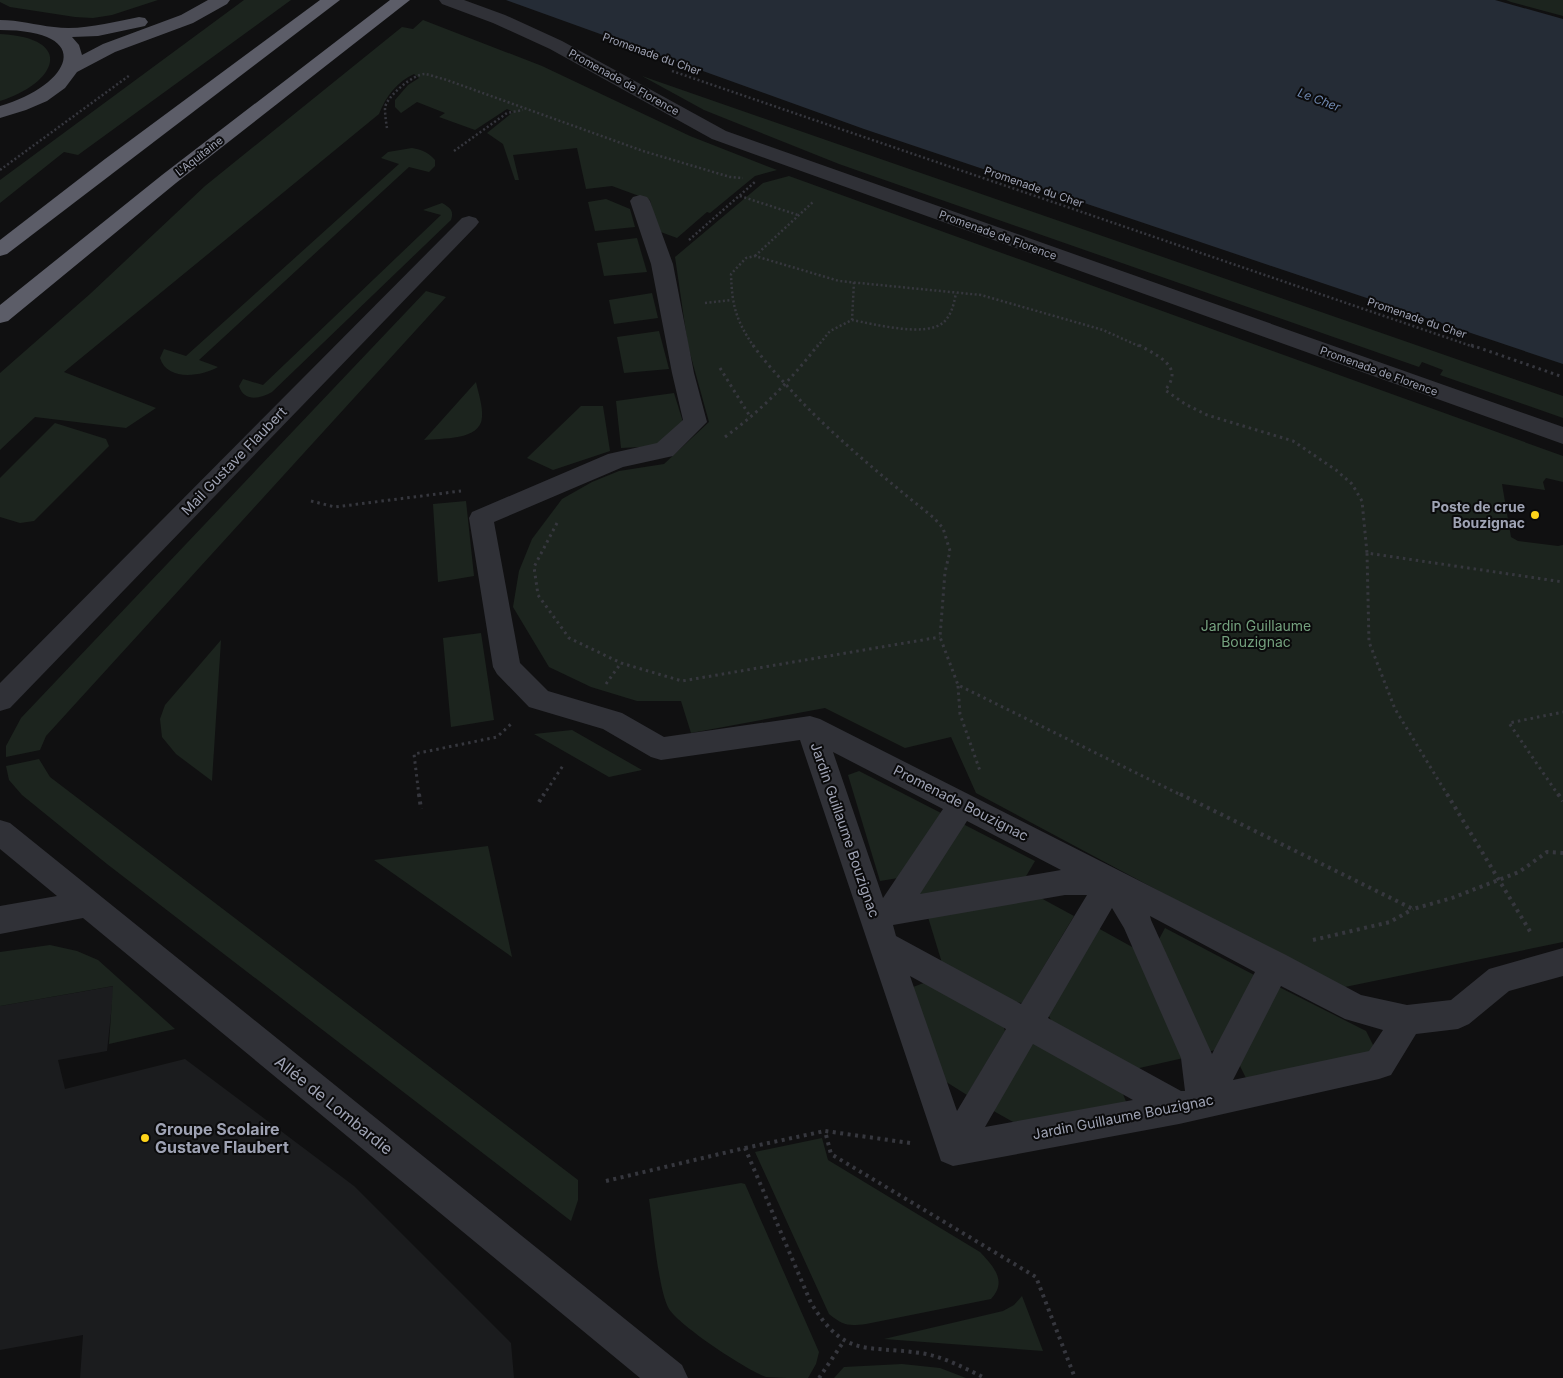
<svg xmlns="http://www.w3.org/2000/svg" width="1563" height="1378" viewBox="0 0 1563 1378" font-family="Inter,sans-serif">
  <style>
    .built { fill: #1b1c1e }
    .green { fill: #1c241e }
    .water { fill: #252c36 }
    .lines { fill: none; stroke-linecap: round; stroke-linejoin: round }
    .path-far2 { stroke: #36373e; stroke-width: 2.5; stroke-dasharray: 2 2.5; stroke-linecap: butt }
    .path-far1 { stroke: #36373e; stroke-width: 3; stroke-dasharray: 2.5 4; stroke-linecap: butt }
    .path { stroke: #36373e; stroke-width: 4; stroke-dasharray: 3 4.5; stroke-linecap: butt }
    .street { fill: #303137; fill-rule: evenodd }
    .primary { fill: #4c4d56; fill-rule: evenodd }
    .highway { fill: #5c5d68; fill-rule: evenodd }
    .poi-dot { fill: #ffd41a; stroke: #0b0b0c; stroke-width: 2 }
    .labels { text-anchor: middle; stroke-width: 4; stroke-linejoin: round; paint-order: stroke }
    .far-street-label { font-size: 11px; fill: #9fa3b4; stroke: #0b0b0c }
    .far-water-label { font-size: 12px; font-style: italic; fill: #728bb3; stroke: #0b0b0c }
    .street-label { font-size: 14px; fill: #9fa3b4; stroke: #0b0b0c }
    .poi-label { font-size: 14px; font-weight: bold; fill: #9fa3b4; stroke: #0b0b0c; text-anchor: end }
    .park-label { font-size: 14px; fill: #74a17e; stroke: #0b0b0c }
    .near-street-label { font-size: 16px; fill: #9fa3b4; stroke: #0b0b0c }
    .near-poi-label { font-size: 16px; font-weight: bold; fill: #9fa3b4; stroke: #0b0b0c; text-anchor: start }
  </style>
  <rect width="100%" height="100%" fill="#101011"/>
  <!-- built -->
  <path class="built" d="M 114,986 L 107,1051 L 58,1060 L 65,1089 L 185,1059 L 354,1186 L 511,1343 L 514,1378 L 80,1378 L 83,1335 L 0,1350 L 0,1006 Z"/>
  <!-- green -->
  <g class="green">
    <path d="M 0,0 L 158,0 L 112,15 L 93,18 L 75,17 L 10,7 L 0,2 Z"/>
    <path d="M 244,0 L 291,0 L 78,155 L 64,152 L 0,203 L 0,180 Z"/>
    <path d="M 1506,0 L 1563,0 L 1563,16 L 1511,2 Z"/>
    <path d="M 423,20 L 542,66 L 690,136 L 777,170 L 755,176 L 710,213 L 707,212 L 677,238 L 658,231 L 650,200 L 612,186 L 586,189 L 577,148 L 513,155 L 519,180 L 515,180 L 503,144 L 487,133 L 513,112 L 507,109 L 475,130 L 439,117 L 445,113 L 417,102 L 401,113 L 395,107 L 395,100 L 408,85 L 419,78 L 414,74 C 397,82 386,96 379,114 L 64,372 L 156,408 L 126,428 L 35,417 L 0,450 L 0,373 L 90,294 L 205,186 L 402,27 L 413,29 Z"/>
    <path d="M 0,34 C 76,38 57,83 0,101 Z"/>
    <path d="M 642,76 L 1563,396 L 1563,418 L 1440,375 L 1443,370 L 1422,362 L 1419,367 L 839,164 L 704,110 Z"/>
    <path d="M 412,148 C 422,150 428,152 435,160 L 435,166 L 429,172 L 409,167 L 199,360 L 218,367 C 200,377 167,381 160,358 L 164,349 L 186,356 L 399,164 L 381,158 L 388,152 Z"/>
    <path d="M 789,176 L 1563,456 L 1563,482 L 1546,478 L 1543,482 L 1545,490 L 1502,484 L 1511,537 L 1518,541 L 1558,546 L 1563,545 L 1563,942 L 1340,988 L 976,793 L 951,737 L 905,748 L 825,708 L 691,733 L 681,701 L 637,701 L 591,687 L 549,667 L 513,607 L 519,571 L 532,539 L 562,499 L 592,482 L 619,471 L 664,464 L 709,422 L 688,346 L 675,257 L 763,183 Z"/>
    <path d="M 606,199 L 630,209 L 635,227 L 595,231 L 588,202 Z"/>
    <path d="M 442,203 C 451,208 454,211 451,220 L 272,392 C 260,399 244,402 239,386 L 243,379 L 263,385 L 441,215 L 423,210 Z"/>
    <path d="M 637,238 L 647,272 L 604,276 L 597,243 Z"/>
    <path d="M 426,291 L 446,297 L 46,736 L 40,750 L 6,757 L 6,746 L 21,718 Z"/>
    <path d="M 652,293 L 658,318 L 614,324 L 609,300 Z"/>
    <path d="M 659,331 L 669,369 L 624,373 L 617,337 Z"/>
    <path d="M 476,382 C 478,392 483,406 482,417 C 481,441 441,438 424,440 Z"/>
    <path d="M 674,393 L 683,422 L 659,446 L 621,448 L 616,401 Z"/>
    <path d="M 581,406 L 603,406 L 610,451 L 553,470 L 527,458 Z"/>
    <path d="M 55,423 L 106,439 L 109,446 L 34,521 L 20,523 L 0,517 L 0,478 Z"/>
    <path d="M 466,501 L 474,576 L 438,582 L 433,504 Z"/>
    <path d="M 481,633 L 494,720 L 451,727 L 443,638 Z"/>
    <path d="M 221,640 L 212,781 L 176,754 L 162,737 L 160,719 L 165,705 Z"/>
    <path d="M 572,730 L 642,770 L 609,777 L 534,734 Z"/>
    <path d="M 39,759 L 50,777 L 578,1180 L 578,1200 L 571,1221 L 107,864 L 22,795 L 9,780 L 6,766 Z"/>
    <path d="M 859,771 L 943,814 L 898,878 L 880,881 L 848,775 Z"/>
    <path d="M 963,824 L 1035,861 L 1025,878 L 921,898 L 919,890 Z"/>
    <path d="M 488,846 L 512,957 L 374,860 Z"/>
    <path d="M 1039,897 L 1074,916 L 1022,1003 L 1014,1002 L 942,963 L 928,917 Z"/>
    <path d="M 1096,927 L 1134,948 L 1188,1057 L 1135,1069 L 1053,1024 L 1047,1012 Z"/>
    <path d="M 1165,928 L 1256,976 L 1219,1049 L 1204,1053 L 1157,943 Z"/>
    <path d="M 50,945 L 77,951 L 98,960 L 175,1029 L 109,1044 L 113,986 L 0,1006 L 0,952 Z"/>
    <path d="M 929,981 L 1002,1022 L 1005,1031 L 967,1095 L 940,1078 L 913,987 Z"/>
    <path d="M 1277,986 L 1366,1031 L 1376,1051 L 1246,1078 L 1239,1064 Z"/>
    <path d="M 1038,1042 L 1121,1089 L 1127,1104 L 1020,1126 L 990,1109 L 1027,1046 Z"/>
    <path d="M 822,1138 L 828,1160 L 980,1252 C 993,1266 1008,1281 991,1299 L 866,1324 C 848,1326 844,1326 829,1314 L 755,1152 Z"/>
    <path d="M 741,1183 L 745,1184 L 819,1352 L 816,1364 L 808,1378 C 796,1378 777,1378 766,1377 C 745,1369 681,1327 669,1309 C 658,1290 653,1224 649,1199 Z"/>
    <path d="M 1022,1296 L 1043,1351 L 884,1339 L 1003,1311 L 1014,1305 Z"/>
    <path d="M 902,1364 L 940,1368 L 966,1378 L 834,1378 L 844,1367 Z"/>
  </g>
  <!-- water -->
  <path class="water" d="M 506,0 L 1495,0 L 1563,19 L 1563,364 L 864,129 Z"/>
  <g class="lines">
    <!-- path-far2 -->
    <g class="path-far2">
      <path d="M 672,71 L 1474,347"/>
      <path d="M 387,128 C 386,122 385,115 385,108 C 386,97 413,74 425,74 C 431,75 438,78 444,79 L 643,151 L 730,177 L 743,178"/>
      <path d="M 454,151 L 507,113 L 523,110"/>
      <path d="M 0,170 L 130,75"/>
      <path d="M 740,196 L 798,215"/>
      <path d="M 689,240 L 756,181"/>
      <path d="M 755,256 L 813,202"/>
      <path d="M 705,303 L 732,300"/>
      <path d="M 852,320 C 874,324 926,338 944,322 C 952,314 954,303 956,293"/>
      <path d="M 754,347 C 736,320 732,306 731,274 L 746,258 L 755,256 L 839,281 L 981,295 L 1103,330 L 1141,347"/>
      <path d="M 817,347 L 830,331 L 852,320 L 854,282"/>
    </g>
    <!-- path-far1 -->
    <g class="path-far1">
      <path d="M 753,345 C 766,364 783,381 798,398 C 840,442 887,480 934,518 L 943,528 L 950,551 L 945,572 L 940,637 L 958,685 L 1183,796"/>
      <path d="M 1139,345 C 1158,356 1185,367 1165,390 L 1185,404 L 1207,415 L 1293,441 L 1336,470 L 1352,484 L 1362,501 L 1367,553"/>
      <path d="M 1471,345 L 1563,377"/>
      <path d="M 720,368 L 751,418"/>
      <path d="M 725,437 C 763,409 789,382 818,345"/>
      <path d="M 311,501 L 335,507 L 461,491"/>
      <path d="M 557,523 L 534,567 L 538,595 L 569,638 L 621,663 L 682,681 L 940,637"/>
      <path d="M 606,684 L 621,663"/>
      <path d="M 958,686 L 960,714 L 980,771"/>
      <path d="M 419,796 L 414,754 L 497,737 L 511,724"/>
      <path d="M 543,796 L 564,764"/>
      <path d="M 1448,796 L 1395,709 L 1369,642 L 1367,553 L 1563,582"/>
      <path d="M 1559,796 L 1509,723 L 1563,712"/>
    </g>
    <!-- path -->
    <g class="path">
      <path d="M 419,794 L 421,809"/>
      <path d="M 1180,794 L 1413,909 L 1452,898 L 1519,872 L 1547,852 L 1563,853"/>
      <path d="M 1447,794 L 1531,933"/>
      <path d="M 1558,794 L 1563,801"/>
      <path d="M 539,802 L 544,794"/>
      <path d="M 1313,940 L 1390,922 L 1413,909"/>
      <path d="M 910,1143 L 825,1131 L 831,1154 L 1036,1277 L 1075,1378"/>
      <path d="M 745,1148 L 825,1131"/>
      <path d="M 606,1181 L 745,1148 L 811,1303 C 845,1358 864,1345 920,1353 C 943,1356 964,1368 985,1378"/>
      <path d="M 819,1378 L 844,1341"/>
    </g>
    <!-- street -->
    <g class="street">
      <path d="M 439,0 L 464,0 L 505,15 L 562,41 L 726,131 L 1563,427 L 1563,444 L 712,139 L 550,49 L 493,23 L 442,4 Z"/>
      <path d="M 640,195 L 647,197 L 650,201 L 673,264 L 694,373 L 707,422 L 673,456 L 623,467 L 494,522 L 520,663 L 548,691 L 622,713 L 664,737 L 810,716 L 820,719 L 1286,955 L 1361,995 L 1407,1005 L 1451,1000 L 1489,969 L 1563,948 L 1563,976 L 1509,991 L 1469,1024 L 1458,1029 L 1416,1034 L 1391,1075 L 1379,1079 L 1179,1124 L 953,1166 L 941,1161 L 800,740 L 661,760 L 651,757 L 603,729 L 529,707 L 497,674 L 493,667 L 469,518 L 472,512 L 608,454 L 657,443 L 683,420 L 672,373 L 651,264 L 630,201 L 633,197 ZM 833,752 L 943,809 L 883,898 ZM 967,821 L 1061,870 L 920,894 ZM 1065,895 L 1087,895 L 1021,1004 L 896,936 L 893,925 ZM 1112,908 L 1124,928 L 1181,1058 L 1185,1091 L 1181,1091 L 1048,1018 ZM 1150,916 L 1255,972 L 1212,1054 L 1151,920 ZM 910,976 L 1006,1029 L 957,1111 ZM 1281,986 L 1345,1019 L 1383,1030 L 1369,1051 L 1233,1080 ZM 1033,1044 L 1133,1100 L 985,1127 Z"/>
      <path d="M 469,216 L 476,218 L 479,222 L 476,226 L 10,708 L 0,711 L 0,683 L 462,218 Z"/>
      <path d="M 0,820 L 10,823 L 682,1365 L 688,1378 L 640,1378 L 83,918 L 0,934 L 0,906 L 57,896 L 0,849 Z"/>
    </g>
    <!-- primary -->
    <path class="primary" d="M 208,0 L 230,0 L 227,4 L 193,23 L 115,52 L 77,72 L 65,88 L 47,101 L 26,110 L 0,118 L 0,106 C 72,85 97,30 0,30 L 0,20 C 19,20 35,25 54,27 C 81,31 113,22 139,17 L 145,18 L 148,22 L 145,26 L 98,36 L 72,37 L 79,45 L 82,55 L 103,44 L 181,15 Z"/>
    <!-- highway -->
    <g class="highway">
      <path d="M 320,0 L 340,0 L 7,254 L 0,256 L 0,240 L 105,159 Z"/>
      <path d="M 390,0 L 410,0 L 176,183 L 8,321 L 0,323 L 0,305 L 162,175 Z"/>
    </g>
  </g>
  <!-- markers -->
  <g class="poi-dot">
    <circle cx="1535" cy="515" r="5"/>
    <circle cx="145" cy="1138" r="5"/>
  </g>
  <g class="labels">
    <!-- far-street labels -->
    <g class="far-street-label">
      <text transform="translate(652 54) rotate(20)" y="4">Promenade du Cher</text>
      <text transform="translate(624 82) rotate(29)" y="4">Promenade de Florence</text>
      <text transform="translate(199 156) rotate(-38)" y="4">L'Aquitaine</text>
      <text transform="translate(1034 187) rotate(19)" y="4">Promenade du Cher</text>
      <text transform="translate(998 235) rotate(20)" y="4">Promenade de Florence</text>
      <text transform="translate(1417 318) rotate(19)" y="4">Promenade du Cher</text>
      <text transform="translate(1379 371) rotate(20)" y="4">Promenade de Florence</text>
    </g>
    <!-- far-water labels -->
    <g class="far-water-label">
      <text transform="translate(1319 100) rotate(21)" y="4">Le Cher</text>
    </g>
    <!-- street labels -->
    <g class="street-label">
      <text transform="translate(234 461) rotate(-46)" y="5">Mail Gustave Flaubert</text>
      <text transform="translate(961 803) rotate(27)" y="5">Promenade Bouzignac</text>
      <text transform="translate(845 830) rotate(71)" y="5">Jardin Guillaume Bouzignac</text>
      <text transform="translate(1123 1117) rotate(-11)" y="5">Jardin Guillaume Bouzignac</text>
    </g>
    <!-- poi labels -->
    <g class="poi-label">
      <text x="1525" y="512">Poste de crue<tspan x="1525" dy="16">Bouzignac</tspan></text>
    </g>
    <!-- park labels -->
    <g class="park-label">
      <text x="1256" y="631">Jardin Guillaume<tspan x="1256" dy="16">Bouzignac</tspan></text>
    </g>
    <!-- near-street labels -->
    <g class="near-street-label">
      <text transform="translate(334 1105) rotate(39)" y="6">Allée de Lombardie</text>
    </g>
    <!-- near-poi labels -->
    <g class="near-poi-label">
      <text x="155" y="1135">Groupe Scolaire<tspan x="155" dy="18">Gustave Flaubert</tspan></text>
    </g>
  </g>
</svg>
